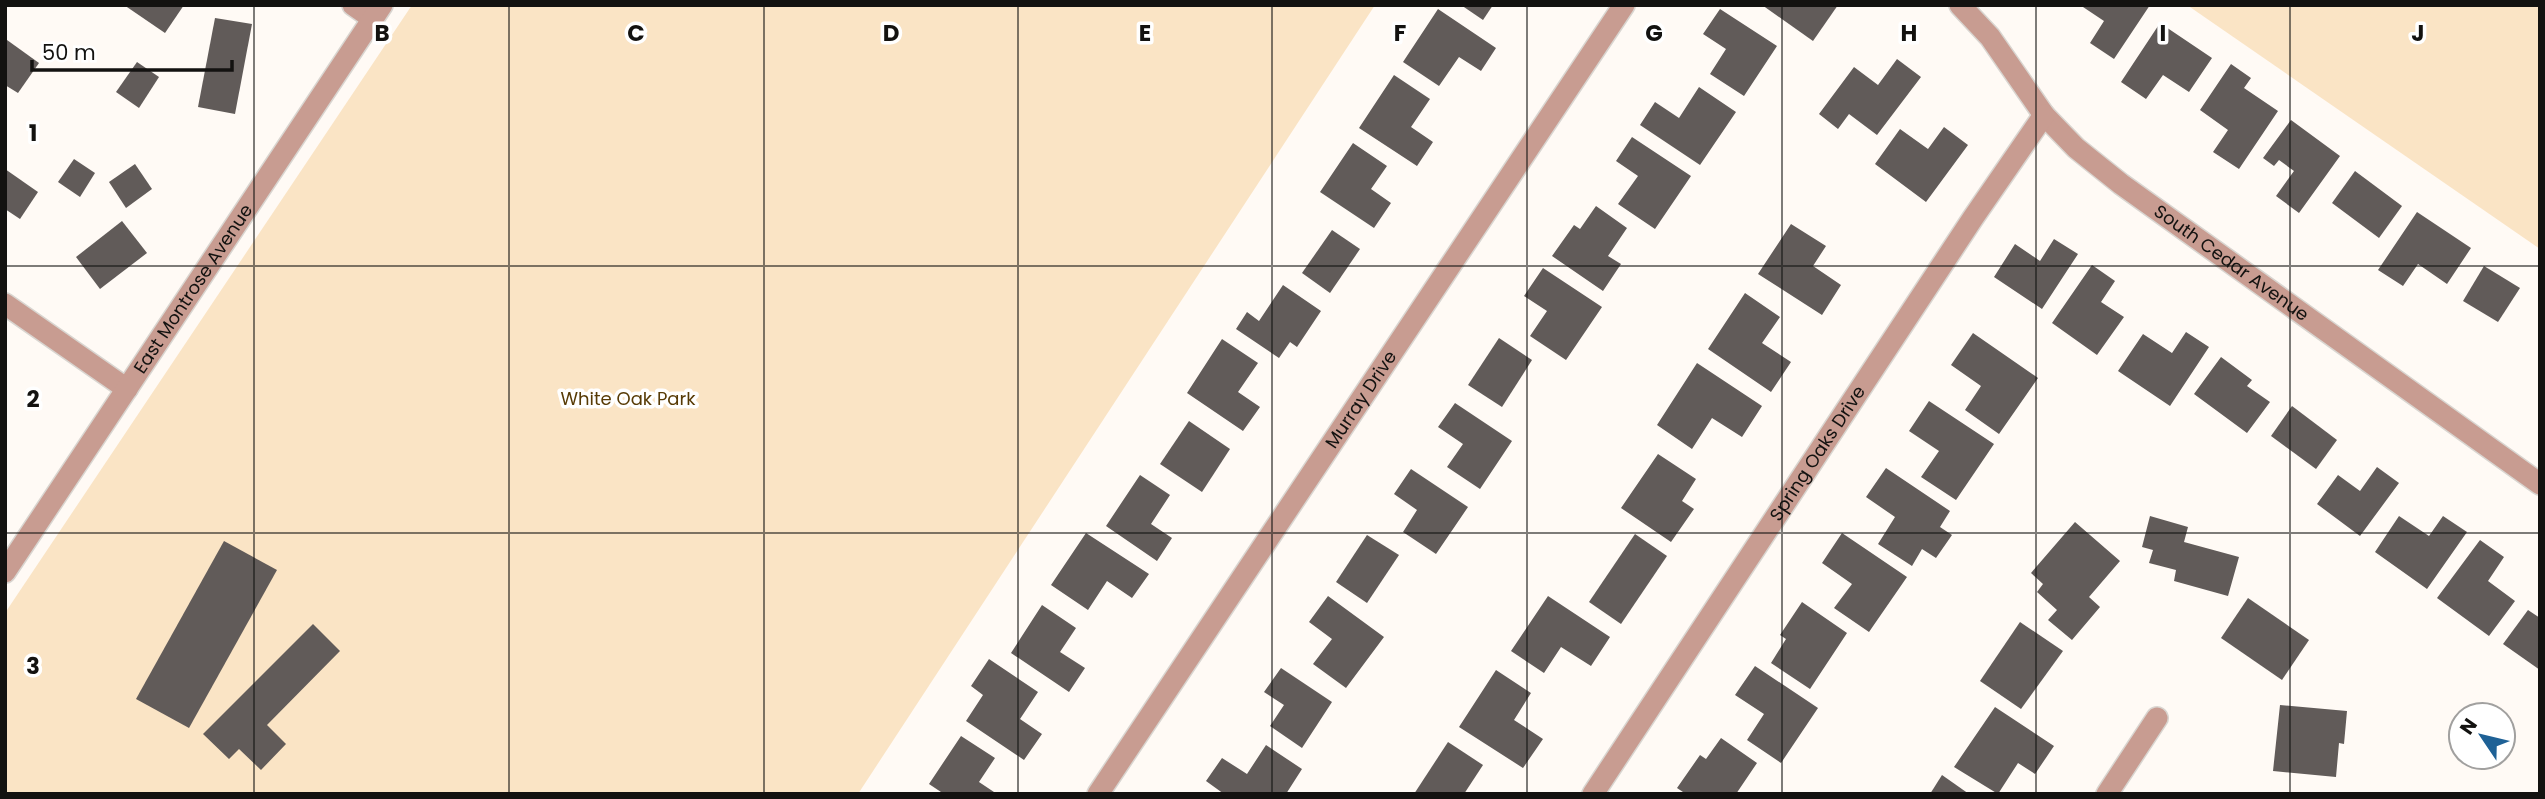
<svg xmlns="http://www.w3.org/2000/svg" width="2545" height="799" viewBox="0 0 2545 799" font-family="Poppins,sans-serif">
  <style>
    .green { fill: #fae4c5 }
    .building { fill: #615b59 }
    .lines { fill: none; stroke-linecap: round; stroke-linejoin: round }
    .street-casing { stroke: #d9d5d0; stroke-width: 24 }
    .street { stroke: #c89c91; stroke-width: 21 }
    .grid { fill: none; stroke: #131210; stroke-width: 2; stroke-opacity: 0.55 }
    .labels { text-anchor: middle; stroke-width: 7; stroke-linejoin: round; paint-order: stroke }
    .street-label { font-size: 18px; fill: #131210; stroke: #fff }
    .park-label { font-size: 18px; fill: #573a05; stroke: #fff }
    .grid-label { font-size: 23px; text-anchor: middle; font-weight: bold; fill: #131210; stroke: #fff; stroke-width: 7; stroke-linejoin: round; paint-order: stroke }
  </style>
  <rect width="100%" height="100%" fill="#fffaf5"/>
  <!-- green -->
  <g class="green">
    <path d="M 412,5 L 1375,5 L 858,794 L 5,794 L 5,613 Z"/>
    <path d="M 2187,5 L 2540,5 L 2540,249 Z"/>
  </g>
  <!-- building -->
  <g class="building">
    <path d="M 124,5 L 184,5 L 165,33 Z"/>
    <path d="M 1461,5 L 1493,5 L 1483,20 Z"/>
    <path d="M 1762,5 L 1838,5 L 1813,41 Z"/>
    <path d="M 2080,5 L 2150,5 L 2114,59 L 2090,43 L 2104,21 Z"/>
    <path d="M 1438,9 L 1496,48 L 1481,71 L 1459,57 L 1439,86 L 1403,62 Z"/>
    <path d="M 1720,9 L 1777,46 L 1744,96 L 1710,74 L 1726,49 L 1703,34 Z"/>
    <path d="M 215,18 L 252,24 L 235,114 L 198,107 Z"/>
    <path d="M 2160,23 L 2212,58 L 2189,92 L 2163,75 L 2146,99 L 2121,82 Z"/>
    <path d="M 7,40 L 39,63 L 18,93 L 5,85 Z"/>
    <path d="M 1897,59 L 1921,77 L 1877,135 L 1849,114 L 1838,129 L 1819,114 L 1854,67 L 1878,85 Z"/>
    <path d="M 137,62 L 159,77 L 139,108 L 116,92 Z"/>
    <path d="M 2231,64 L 2251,78 L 2244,88 L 2278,111 L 2239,169 L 2213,152 L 2228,130 L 2200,110 Z"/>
    <path d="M 1394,75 L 1430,99 L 1411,127 L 1433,142 L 1417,166 L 1359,128 Z"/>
    <path d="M 1699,87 L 1736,112 L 1700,165 L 1640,125 L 1655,102 L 1679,118 Z"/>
    <path d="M 2291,120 L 2340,156 L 2299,213 L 2276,196 L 2294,171 L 2279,160 L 2274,166 L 2263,158 Z"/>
    <path d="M 1944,127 L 1968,145 L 1926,202 L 1875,164 L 1900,129 L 1928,149 Z"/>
    <path d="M 1632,137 L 1691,176 L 1655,229 L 1618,204 L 1638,176 L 1616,161 Z"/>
    <path d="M 1353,143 L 1387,166 L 1371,189 L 1391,203 L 1374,228 L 1320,192 Z"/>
    <path d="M 74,159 L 95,173 L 80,197 L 58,182 Z"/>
    <path d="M 135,164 L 152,189 L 126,208 L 109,182 Z"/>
    <path d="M 5,169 L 38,192 L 20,219 L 5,209 Z"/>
    <path d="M 2355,171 L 2402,206 L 2379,238 L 2332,203 Z"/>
    <path d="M 1596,206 L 1627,228 L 1608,256 L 1621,264 L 1603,291 L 1552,256 L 1574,225 L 1580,229 Z"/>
    <path d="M 2417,212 L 2471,248 L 2447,284 L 2418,264 L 2403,286 L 2378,270 Z"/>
    <path d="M 122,221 L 147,253 L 100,289 L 76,257 Z"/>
    <path d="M 1791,224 L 1826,246 L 1813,266 L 1841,285 L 1822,315 L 1758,274 Z"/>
    <path d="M 1332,230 L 1360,249 L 1330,293 L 1302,273 Z"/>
    <path d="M 2054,239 L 2078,254 L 2042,309 L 1994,277 L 2015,244 L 2040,261 Z"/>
    <path d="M 2092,265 L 2115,281 L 2101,302 L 2124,317 L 2097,355 L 2052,323 Z"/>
    <path d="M 2484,266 L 2520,288 L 2498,322 L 2463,301 Z"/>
    <path d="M 1543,268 L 1602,307 L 1566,360 L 1530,336 L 1547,311 L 1524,296 Z"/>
    <path d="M 1283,285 L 1321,311 L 1297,347 L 1290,342 L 1279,358 L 1236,329 L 1247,312 L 1259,321 Z"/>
    <path d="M 1745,293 L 1780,317 L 1762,343 L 1791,362 L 1771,392 L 1708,349 Z"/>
    <path d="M 2186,332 L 2209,347 L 2170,406 L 2118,371 L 2143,334 L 2172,353 Z"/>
    <path d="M 1973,333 L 2038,378 L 1999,434 L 1965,410 L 1981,386 L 1951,365 Z"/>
    <path d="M 1499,338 L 1532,360 L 1502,407 L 1468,385 Z"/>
    <path d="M 1222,339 L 1258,363 L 1238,392 L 1260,407 L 1243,431 L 1187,393 Z"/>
    <path d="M 2221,357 L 2252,380 L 2247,386 L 2270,402 L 2247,433 L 2194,394 Z"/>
    <path d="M 1697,363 L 1762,406 L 1742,437 L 1712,418 L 1692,449 L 1657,425 Z"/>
    <path d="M 1929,401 L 1994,444 L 1956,500 L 1921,477 L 1939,451 L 1909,431 Z"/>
    <path d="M 1455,403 L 1512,441 L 1480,489 L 1447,467 L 1463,444 L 1438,427 Z"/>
    <path d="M 2292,406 L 2337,440 L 2316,469 L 2271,436 Z"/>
    <path d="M 1189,421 L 1230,449 L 1202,492 L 1160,464 Z"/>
    <path d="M 1658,454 L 1696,479 L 1682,501 L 1694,509 L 1671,542 L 1621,508 Z"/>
    <path d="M 2377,467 L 2399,483 L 2360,536 L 2317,504 L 2338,475 L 2360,491 Z"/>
    <path d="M 1886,468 L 1950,511 L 1940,527 L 1952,535 L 1936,558 L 1922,549 L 1912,566 L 1878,544 L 1895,517 L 1866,497 Z"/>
    <path d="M 1411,469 L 1468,507 L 1436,554 L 1403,532 L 1417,510 L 1394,494 Z"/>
    <path d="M 1140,475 L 1170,495 L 1151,524 L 1172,538 L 1157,561 L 1106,526 Z"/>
    <path d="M 2150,516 L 2188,527 L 2184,542 L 2239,557 L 2228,596 L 2174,581 L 2176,570 L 2149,563 L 2153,550 L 2142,547 Z"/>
    <path d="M 2399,516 L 2429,536 L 2443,516 L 2467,532 L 2427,589 L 2375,552 Z"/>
    <path d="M 2075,522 L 2120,561 L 2089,597 L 2100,607 L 2072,640 L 2048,620 L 2057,610 L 2037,592 L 2043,584 L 2031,573 Z"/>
    <path d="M 1086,533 L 1149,574 L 1132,598 L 1107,581 L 1088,610 L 1051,585 Z"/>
    <path d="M 1842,533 L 1907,577 L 1869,632 L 1834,608 L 1852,584 L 1822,563 Z"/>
    <path d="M 1635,534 L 1667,556 L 1621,624 L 1589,602 Z"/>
    <path d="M 1367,535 L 1399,555 L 1367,603 L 1336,582 Z"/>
    <path d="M 2480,540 L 2504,557 L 2488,581 L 2515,601 L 2489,636 L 2437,598 Z"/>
    <path d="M 224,541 L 277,570 L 189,728 L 136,699 Z"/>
    <path d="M 1328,596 L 1384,637 L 1346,688 L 1313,664 L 1332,639 L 1309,622 Z"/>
    <path d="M 1548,596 L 1610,637 L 1591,666 L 1561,647 L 1544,673 L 1511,651 Z"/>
    <path d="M 2248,598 L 2309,640 L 2282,680 L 2221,638 Z"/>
    <path d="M 1802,602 L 1847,633 L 1810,689 L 1771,663 L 1786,639 L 1780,635 Z"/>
    <path d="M 1042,605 L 1076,628 L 1060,652 L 1085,668 L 1069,692 L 1011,653 Z"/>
    <path d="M 2528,610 L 2540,618 L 2540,670 L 2503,644 Z"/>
    <path d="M 2020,622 L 2063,651 L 2021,709 L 1980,681 Z"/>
    <path d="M 313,624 L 340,651 L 267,725 L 286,744 L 261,770 L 239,749 L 229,759 L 203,734 Z"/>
    <path d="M 989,659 L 1038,692 L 1020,719 L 1042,734 L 1024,760 L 966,721 L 983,695 L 971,686 Z"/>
    <path d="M 1755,666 L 1818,708 L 1781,763 L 1747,740 L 1764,714 L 1735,695 Z"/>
    <path d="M 1281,668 L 1332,702 L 1302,748 L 1270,726 L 1284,705 L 1264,692 Z"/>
    <path d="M 1496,670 L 1531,693 L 1514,720 L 1543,739 L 1523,768 L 1459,727 Z"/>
    <path d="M 2280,705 L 2347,711 L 2344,744 L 2339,743 L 2336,777 L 2273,771 Z"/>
    <path d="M 1995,707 L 2054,746 L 2035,774 L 2018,763 L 1998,794 L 1954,767 Z"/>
    <path d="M 961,736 L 995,758 L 979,782 L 997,794 L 944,794 L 929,784 Z"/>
    <path d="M 1721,738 L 1757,763 L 1736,794 L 1686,794 L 1677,788 L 1700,755 L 1706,759 Z"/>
    <path d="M 1448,742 L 1483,765 L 1464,794 L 1414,794 Z"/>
    <path d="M 1266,745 L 1302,769 L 1286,794 L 1224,794 L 1206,781 L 1222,758 L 1247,774 Z"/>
    <path d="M 1942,775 L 1969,794 L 1930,794 Z"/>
  </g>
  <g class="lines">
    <!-- street casing -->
    <g class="street-casing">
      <g id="street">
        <path d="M 353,5 L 373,19"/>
        <path id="s1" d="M 1960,5 L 1990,37 L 2044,115 L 2076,148 L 2121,184 L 2540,484"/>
        <path d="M 5,304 L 127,389"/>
        <path id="s2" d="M 5,572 L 382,5"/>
        <path id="s3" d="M 1098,794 L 1624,5"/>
        <path id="s4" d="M 1593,794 L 1973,218 L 2044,115"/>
        <path d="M 2107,794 L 2157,718"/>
      </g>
    </g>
    <!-- street -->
    <use href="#street" class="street"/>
  </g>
  <!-- grid -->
  <path class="grid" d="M 254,5 L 254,794M 509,5 L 509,794M 764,5 L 764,794M 1018,5 L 1018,794M 1272,5 L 1272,794M 1527,5 L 1527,794M 1782,5 L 1782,794M 2036,5 L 2036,794M 2290,5 L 2290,794M 5,266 L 2540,266M 5,533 L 2540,533"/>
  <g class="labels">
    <!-- street labels -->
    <g class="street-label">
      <text dy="6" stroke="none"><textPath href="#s1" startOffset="378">South Cedar Avenue</textPath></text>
      <text dy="6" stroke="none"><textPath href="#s2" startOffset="340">East Montrose Avenue</textPath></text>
      <text dy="6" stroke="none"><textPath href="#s3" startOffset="474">Murray Drive</textPath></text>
      <text dy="6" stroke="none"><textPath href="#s4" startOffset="408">Spring Oaks Drive</textPath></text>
    </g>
    <!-- park labels -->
    <g class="park-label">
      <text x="628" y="405">White Oak Park</text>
    </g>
  </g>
  <g class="grid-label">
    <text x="382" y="41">B</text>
    <text x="636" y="41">C</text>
    <text x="891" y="41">D</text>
    <text x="1145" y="41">E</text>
    <text x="1400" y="41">F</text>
    <text x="1654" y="41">G</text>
    <text x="1909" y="41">H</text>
    <text x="2163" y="41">I</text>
    <text x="2418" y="41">J</text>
    <text x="33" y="141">1</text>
    <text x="33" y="407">2</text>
    <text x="33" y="674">3</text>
  </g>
  <!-- border -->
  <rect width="2545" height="799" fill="none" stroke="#131210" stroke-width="14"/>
  <!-- north arrow -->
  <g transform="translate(2482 736) rotate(305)"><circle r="33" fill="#ffffff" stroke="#a1a09f" stroke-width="2"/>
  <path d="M0-5L12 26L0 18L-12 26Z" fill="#1e6196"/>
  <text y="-10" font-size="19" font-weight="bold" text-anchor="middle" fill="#131210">N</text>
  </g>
  <!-- scale -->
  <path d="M32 60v10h200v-10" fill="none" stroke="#131210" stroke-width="3.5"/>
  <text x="42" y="60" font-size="21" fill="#131210" stroke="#ffffff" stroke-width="5" paint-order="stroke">50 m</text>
</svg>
